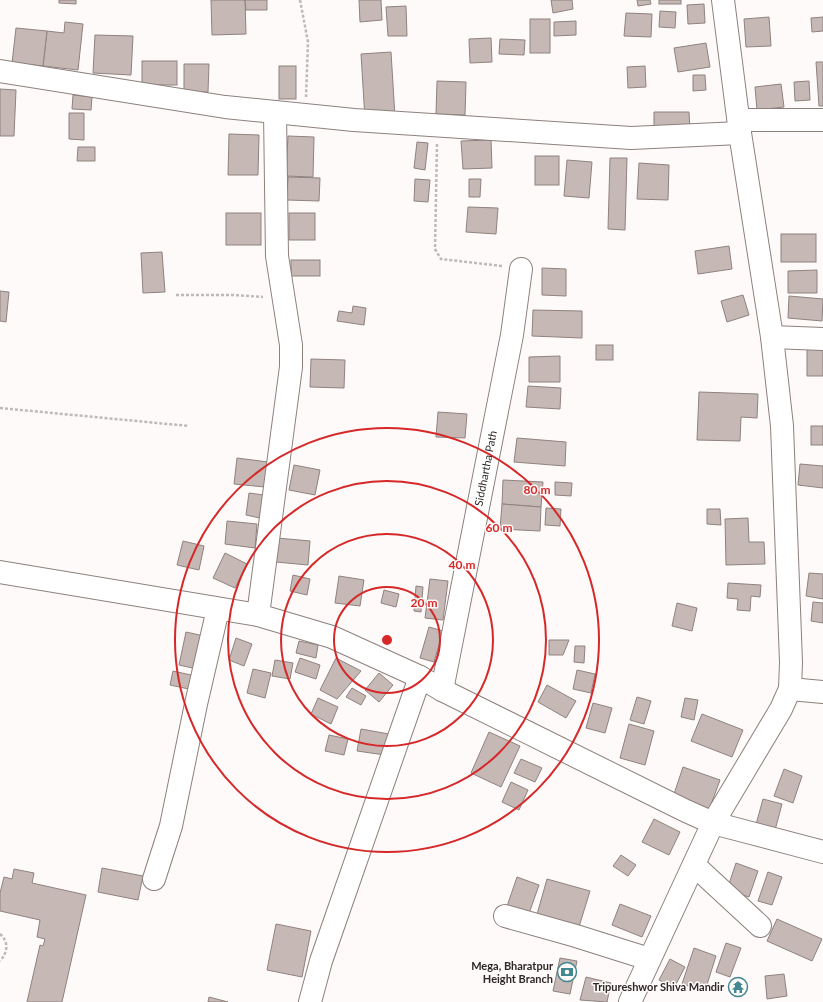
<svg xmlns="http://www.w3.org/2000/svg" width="823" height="1002" viewBox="0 0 823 1002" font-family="Lato,sans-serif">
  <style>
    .building { fill: #c5b8b5; stroke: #8f827f }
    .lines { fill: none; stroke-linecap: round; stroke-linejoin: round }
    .minor-casing { stroke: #8d807d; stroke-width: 24 }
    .path { stroke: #bdbab9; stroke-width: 2.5; stroke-dasharray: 3 2; stroke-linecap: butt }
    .minor { stroke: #fff; stroke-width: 22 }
    .ring { fill: none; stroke: #d62828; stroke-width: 2 }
    .labels { text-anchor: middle; stroke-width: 3; stroke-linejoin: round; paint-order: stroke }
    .street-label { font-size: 11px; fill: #2d2827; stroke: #fdfaf9 }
    .poi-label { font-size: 11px; font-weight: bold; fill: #2d2827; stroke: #fdfaf9; text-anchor: end }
    .centre { fill: #d62828; stroke: #fdfaf9; stroke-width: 2 }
    .ring-label { font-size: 12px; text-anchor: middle; font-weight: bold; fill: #d62828; stroke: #fdfaf9; stroke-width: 3; stroke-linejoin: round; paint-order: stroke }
  </style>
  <rect width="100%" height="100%" fill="#fdfaf9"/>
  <!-- building -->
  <g class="building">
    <path d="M 59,0 L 76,0 L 76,4 L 59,3 Z"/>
    <path d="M 211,0 L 245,0 L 246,34 L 212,35 Z"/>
    <path d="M 245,0 L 267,0 L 267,10 L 246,10 Z"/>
    <path d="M 359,0 L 381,0 L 382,20 L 360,22 Z"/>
    <path d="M 551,0 L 572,0 L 573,9 L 553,13 Z"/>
    <path d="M 637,0 L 650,0 L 651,4 L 638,6 Z"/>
    <rect x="659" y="0" width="22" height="4"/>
    <path d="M 704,4 L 705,23 L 688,24 L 687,5 Z"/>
    <path d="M 406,6 L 407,36 L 388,36 L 386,7 Z"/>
    <path d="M 660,11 L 676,12 L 675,28 L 659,27 Z"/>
    <path d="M 626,13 L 652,14 L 651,37 L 624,36 Z"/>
    <path d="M 769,17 L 771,46 L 746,47 L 744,19 Z"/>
    <path d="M 823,17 L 823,31 L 812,32 L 811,18 Z"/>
    <rect x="530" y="19" width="20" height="34"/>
    <path d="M 576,21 L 576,35 L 554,36 L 554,22 Z"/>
    <path d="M 65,22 L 83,24 L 78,70 L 43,66 L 47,31 L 64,33 Z"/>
    <path d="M 16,28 L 47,31 L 43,66 L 12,63 Z"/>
    <path d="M 95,35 L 133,36 L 131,75 L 93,73 Z"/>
    <path d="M 491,38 L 492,62 L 470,63 L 469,39 Z"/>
    <path d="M 500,39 L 525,40 L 524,55 L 499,54 Z"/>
    <path d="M 706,43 L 710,67 L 678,72 L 674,48 Z"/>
    <path d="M 391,52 L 395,117 L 365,119 L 361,54 Z"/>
    <rect x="142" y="61" width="35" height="24"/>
    <path d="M 816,62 L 823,62 L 823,106 L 819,106 Z"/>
    <path d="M 184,64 L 209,64 L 208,92 L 184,92 Z"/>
    <rect x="279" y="66" width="17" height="33"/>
    <path d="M 645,66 L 646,87 L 628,88 L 627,67 Z"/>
    <path d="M 693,75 L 705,75 L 706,90 L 693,91 Z"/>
    <path d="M 437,81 L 466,82 L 465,115 L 436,114 Z"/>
    <path d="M 809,81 L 810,100 L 795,101 L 794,82 Z"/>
    <path d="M 781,84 L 784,107 L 757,110 L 755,87 Z"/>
    <path d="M 0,89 L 16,90 L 14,136 L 0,136 Z"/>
    <path d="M 73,95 L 92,97 L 91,110 L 72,109 Z"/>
    <path d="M 654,112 L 689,112 L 690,130 L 654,131 Z"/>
    <path d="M 69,113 L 84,113 L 84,140 L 69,139 Z"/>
    <path d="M 229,134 L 259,135 L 258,175 L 228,175 Z"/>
    <path d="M 288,136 L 314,137 L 313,177 L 286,176 Z"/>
    <path d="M 491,140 L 492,168 L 463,169 L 461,141 Z"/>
    <path d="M 417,142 L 428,143 L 425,170 L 414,168 Z"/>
    <path d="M 78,147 L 95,147 L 95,161 L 77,161 Z"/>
    <rect x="535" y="156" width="24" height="29"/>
    <path d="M 610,158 L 627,158 L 625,230 L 608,229 Z"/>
    <path d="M 567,160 L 592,162 L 589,198 L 564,196 Z"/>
    <path d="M 639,163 L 669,165 L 668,200 L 637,199 Z"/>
    <path d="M 288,177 L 320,178 L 319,201 L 287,200 Z"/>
    <path d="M 415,179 L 430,180 L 428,202 L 414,201 Z"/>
    <path d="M 469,179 L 481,179 L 480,197 L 469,197 Z"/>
    <path d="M 468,207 L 498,208 L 496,234 L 466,232 Z"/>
    <rect x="226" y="213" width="35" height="32"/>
    <rect x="289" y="213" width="26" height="27"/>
    <rect x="781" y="234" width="35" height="28"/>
    <path d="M 729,246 L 732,269 L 698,274 L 695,251 Z"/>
    <path d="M 162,252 L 165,292 L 143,293 L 141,253 Z"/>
    <rect x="291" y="260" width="29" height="16"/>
    <path d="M 542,268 L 566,269 L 566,296 L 542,295 Z"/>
    <path d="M 817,270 L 817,293 L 788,293 L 788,271 Z"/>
    <path d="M 0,291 L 9,292 L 6,322 L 0,321 Z"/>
    <path d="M 743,295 L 749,315 L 727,322 L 721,301 Z"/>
    <path d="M 789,296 L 823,299 L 822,321 L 788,318 Z"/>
    <path d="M 353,306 L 366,308 L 364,325 L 337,321 L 339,311 L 352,313 Z"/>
    <path d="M 533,310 L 582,311 L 582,338 L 532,336 Z"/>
    <rect x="596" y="345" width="17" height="15"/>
    <path d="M 823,345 L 823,376 L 807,376 L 807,346 Z"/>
    <path d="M 560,356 L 560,382 L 529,382 L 529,357 Z"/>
    <path d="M 311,359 L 345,360 L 344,388 L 310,387 Z"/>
    <path d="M 528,386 L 561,388 L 560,409 L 526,407 Z"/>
    <path d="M 699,392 L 758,394 L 757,418 L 741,417 L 740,441 L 697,440 Z"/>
    <path d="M 438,412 L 467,414 L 465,438 L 436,437 Z"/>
    <rect x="811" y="426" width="12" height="19"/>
    <path d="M 517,438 L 566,442 L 565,466 L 514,462 Z"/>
    <path d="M 237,458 L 268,462 L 265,487 L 234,484 Z"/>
    <path d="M 800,464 L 823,466 L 823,488 L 798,485 Z"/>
    <path d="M 294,465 L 320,470 L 315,495 L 289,490 Z"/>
    <path d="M 503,480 L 543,482 L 541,507 L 502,504 Z"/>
    <path d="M 555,482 L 572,483 L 571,496 L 555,495 Z"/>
    <path d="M 249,493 L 264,495 L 260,518 L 246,515 Z"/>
    <path d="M 502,504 L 541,507 L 540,531 L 500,529 Z"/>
    <path d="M 546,508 L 561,509 L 560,526 L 545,525 Z"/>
    <path d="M 707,509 L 720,509 L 721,525 L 707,524 Z"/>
    <path d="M 748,518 L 749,542 L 764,542 L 765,564 L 726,565 L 725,519 Z"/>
    <path d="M 227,521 L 257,524 L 255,548 L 225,544 Z"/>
    <path d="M 277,538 L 310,541 L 308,565 L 276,562 Z"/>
    <path d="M 183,541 L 204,546 L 199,570 L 177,565 Z"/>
    <path d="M 225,553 L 247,564 L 235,588 L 213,578 Z"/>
    <path d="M 809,573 L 823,574 L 823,599 L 806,596 Z"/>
    <path d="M 293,575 L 310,579 L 307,595 L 290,591 Z"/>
    <path d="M 339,576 L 364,580 L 360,606 L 335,603 Z"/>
    <path d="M 430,579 L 448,581 L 443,620 L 425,618 Z"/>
    <path d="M 728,583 L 761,585 L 760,597 L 751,596 L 750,611 L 737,610 L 738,599 L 727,598 Z"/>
    <path d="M 416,586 L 423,587 L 421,612 L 414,611 Z"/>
    <path d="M 384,590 L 399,594 L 396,607 L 381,603 Z"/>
    <path d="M 813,602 L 823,603 L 823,623 L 811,621 Z"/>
    <path d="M 677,603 L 697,608 L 692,631 L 672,626 Z"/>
    <path d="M 429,627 L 443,631 L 434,662 L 420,658 Z"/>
    <path d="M 186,632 L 204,636 L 197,669 L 179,665 Z"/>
    <path d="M 236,638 L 252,644 L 244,666 L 229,660 Z"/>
    <path d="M 549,640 L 569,640 L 563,655 L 549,655 Z"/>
    <path d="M 299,641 L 318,645 L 316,658 L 296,653 Z"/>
    <path d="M 575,646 L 585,646 L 584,663 L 574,662 Z"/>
    <path d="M 300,658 L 320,665 L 316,679 L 295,672 Z"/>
    <path d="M 336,658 L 361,671 L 337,699 L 320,690 Z"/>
    <path d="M 275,660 L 293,663 L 290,679 L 272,676 Z"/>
    <path d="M 253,669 L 271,673 L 265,698 L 247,693 Z"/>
    <path d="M 577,670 L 595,674 L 591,693 L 573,689 Z"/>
    <path d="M 173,671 L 200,677 L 198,691 L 170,685 Z"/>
    <path d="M 379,673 L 393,685 L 379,702 L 365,690 Z"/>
    <path d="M 547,685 L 576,701 L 566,718 L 538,702 Z"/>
    <path d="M 352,688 L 366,696 L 361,705 L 346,697 Z"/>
    <path d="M 637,697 L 651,701 L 644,724 L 630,720 Z"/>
    <path d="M 318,698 L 338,707 L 331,724 L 311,714 Z"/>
    <path d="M 685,698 L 698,700 L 694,720 L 681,717 Z"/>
    <path d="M 593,703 L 612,708 L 605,733 L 586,728 Z"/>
    <path d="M 702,714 L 743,730 L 732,757 L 691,741 Z"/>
    <path d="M 629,724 L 654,731 L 645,765 L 620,758 Z"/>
    <path d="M 361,729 L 389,734 L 385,755 L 357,751 Z"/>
    <path d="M 489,732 L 520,746 L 501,787 L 471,773 Z"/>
    <path d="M 329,735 L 348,739 L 344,755 L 325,751 Z"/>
    <path d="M 521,759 L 542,768 L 535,782 L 514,773 Z"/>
    <path d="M 683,767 L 720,780 L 708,813 L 672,800 Z"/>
    <path d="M 784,769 L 802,776 L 793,803 L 774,796 Z"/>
    <path d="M 511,782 L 528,790 L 519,810 L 502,802 Z"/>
    <path d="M 763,799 L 782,804 L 774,834 L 755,828 Z"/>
    <path d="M 654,819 L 680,832 L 669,855 L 642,842 Z"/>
    <path d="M 621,855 L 636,865 L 628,876 L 613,866 Z"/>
    <path d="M 736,863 L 758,871 L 749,897 L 727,890 Z"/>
    <path d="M 102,868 L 143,876 L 138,900 L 98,892 Z"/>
    <path d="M 14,869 L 34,873 L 32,883 L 86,895 L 62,1002 L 27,1002 L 40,945 L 43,946 L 45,939 L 37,937 L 40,920 L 0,911 L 0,893 L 4,877 L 12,879 Z"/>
    <path d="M 768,872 L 782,877 L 772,905 L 758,901 Z"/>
    <path d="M 517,877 L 539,885 L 526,922 L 504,915 Z"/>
    <path d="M 547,879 L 590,891 L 578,930 L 536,918 Z"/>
    <path d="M 620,904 L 651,916 L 642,937 L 612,925 Z"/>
    <path d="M 777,919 L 822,939 L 812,961 L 767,941 Z"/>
    <path d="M 276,924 L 311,931 L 302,977 L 267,970 Z"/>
    <path d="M 726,943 L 741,948 L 730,977 L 716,972 Z"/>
    <path d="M 694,948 L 716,956 L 705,991 L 682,984 Z"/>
    <path d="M 560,958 L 577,961 L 570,994 L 553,991 Z"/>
    <path d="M 670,959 L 685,967 L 674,988 L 659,980 Z"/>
    <path d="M 784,974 L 787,996 L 767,999 L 765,976 Z"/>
    <path d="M 586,977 L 611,983 L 607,1002 L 580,1000 Z"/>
    <path d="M 209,997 L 228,1002 L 208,1002 Z"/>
  </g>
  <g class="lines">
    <!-- minor casing -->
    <g class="minor-casing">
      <g id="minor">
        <path d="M 0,71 L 225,107 L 354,120 L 631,138 L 740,133"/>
        <path d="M 739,120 L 823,120"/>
        <path d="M 772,337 L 823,339"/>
        <path d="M 0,572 L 258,615 L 332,637 L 420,677 L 442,690 L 686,811 L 713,823 L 823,852"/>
        <path d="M 258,615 L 291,367 L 291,345 L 277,256 L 275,112"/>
        <path d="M 790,689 L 823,692"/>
        <path id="s1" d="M 442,690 L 512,335 L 521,269"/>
        <path d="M 694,865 L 760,926"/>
        <path d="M 154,879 L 171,826 L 196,704 L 218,609"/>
        <path d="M 505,916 L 576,936 L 649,959"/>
        <path d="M 310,1002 L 321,961 L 420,677"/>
        <path d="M 630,1002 L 713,823 L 781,709 L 790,689 L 791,662 L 782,426 L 772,337 L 740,133 L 723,0"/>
      </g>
    </g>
    <!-- path -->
    <g class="path">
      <path d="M 300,0 L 308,42 L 306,97"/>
      <path d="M 437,144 L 435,249 L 441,259 L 502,266"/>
      <path d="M 176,295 L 234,295 L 263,297"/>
      <path d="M 0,408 L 189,426"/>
      <path d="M 0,934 C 9,942 8,952 0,961"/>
    </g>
    <!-- minor -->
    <use href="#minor" class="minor"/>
  </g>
  <!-- distance rings -->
  <g class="ring">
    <circle cx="387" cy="640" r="53"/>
    <circle cx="387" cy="640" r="106"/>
    <circle cx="387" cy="640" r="159"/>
    <circle cx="387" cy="640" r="212"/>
  </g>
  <!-- icons -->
  <defs>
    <g id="bank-ring" transform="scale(1)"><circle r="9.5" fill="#fdfaf9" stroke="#418890" stroke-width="1.5"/><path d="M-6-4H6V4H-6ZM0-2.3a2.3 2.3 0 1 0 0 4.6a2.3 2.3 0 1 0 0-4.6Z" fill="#418890"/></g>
    <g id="temple-ring" transform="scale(1)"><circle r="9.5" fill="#fdfaf9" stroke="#418890" stroke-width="1.5"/><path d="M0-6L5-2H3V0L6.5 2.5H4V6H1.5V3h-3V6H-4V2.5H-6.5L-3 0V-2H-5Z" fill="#418890"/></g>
  </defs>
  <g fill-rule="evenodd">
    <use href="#bank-ring" x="567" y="972"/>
    <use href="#temple-ring" x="738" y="987"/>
  </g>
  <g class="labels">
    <!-- street labels -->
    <g class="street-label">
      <text dy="4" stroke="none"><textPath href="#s1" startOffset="226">Siddhartha Path</textPath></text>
    </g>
    <!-- poi labels -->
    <g class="poi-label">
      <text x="553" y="970">Mega, Bharatpur<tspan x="553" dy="13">Height Branch</tspan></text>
      <text x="724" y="991">Tripureshwor Shiva Mandir</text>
    </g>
  </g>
  <circle cx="387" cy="640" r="6" class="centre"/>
  <g class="ring-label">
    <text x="537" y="494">80 m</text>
    <text x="499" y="532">60 m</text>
    <text x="462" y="569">40 m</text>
    <text x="424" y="607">20 m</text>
  </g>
</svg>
